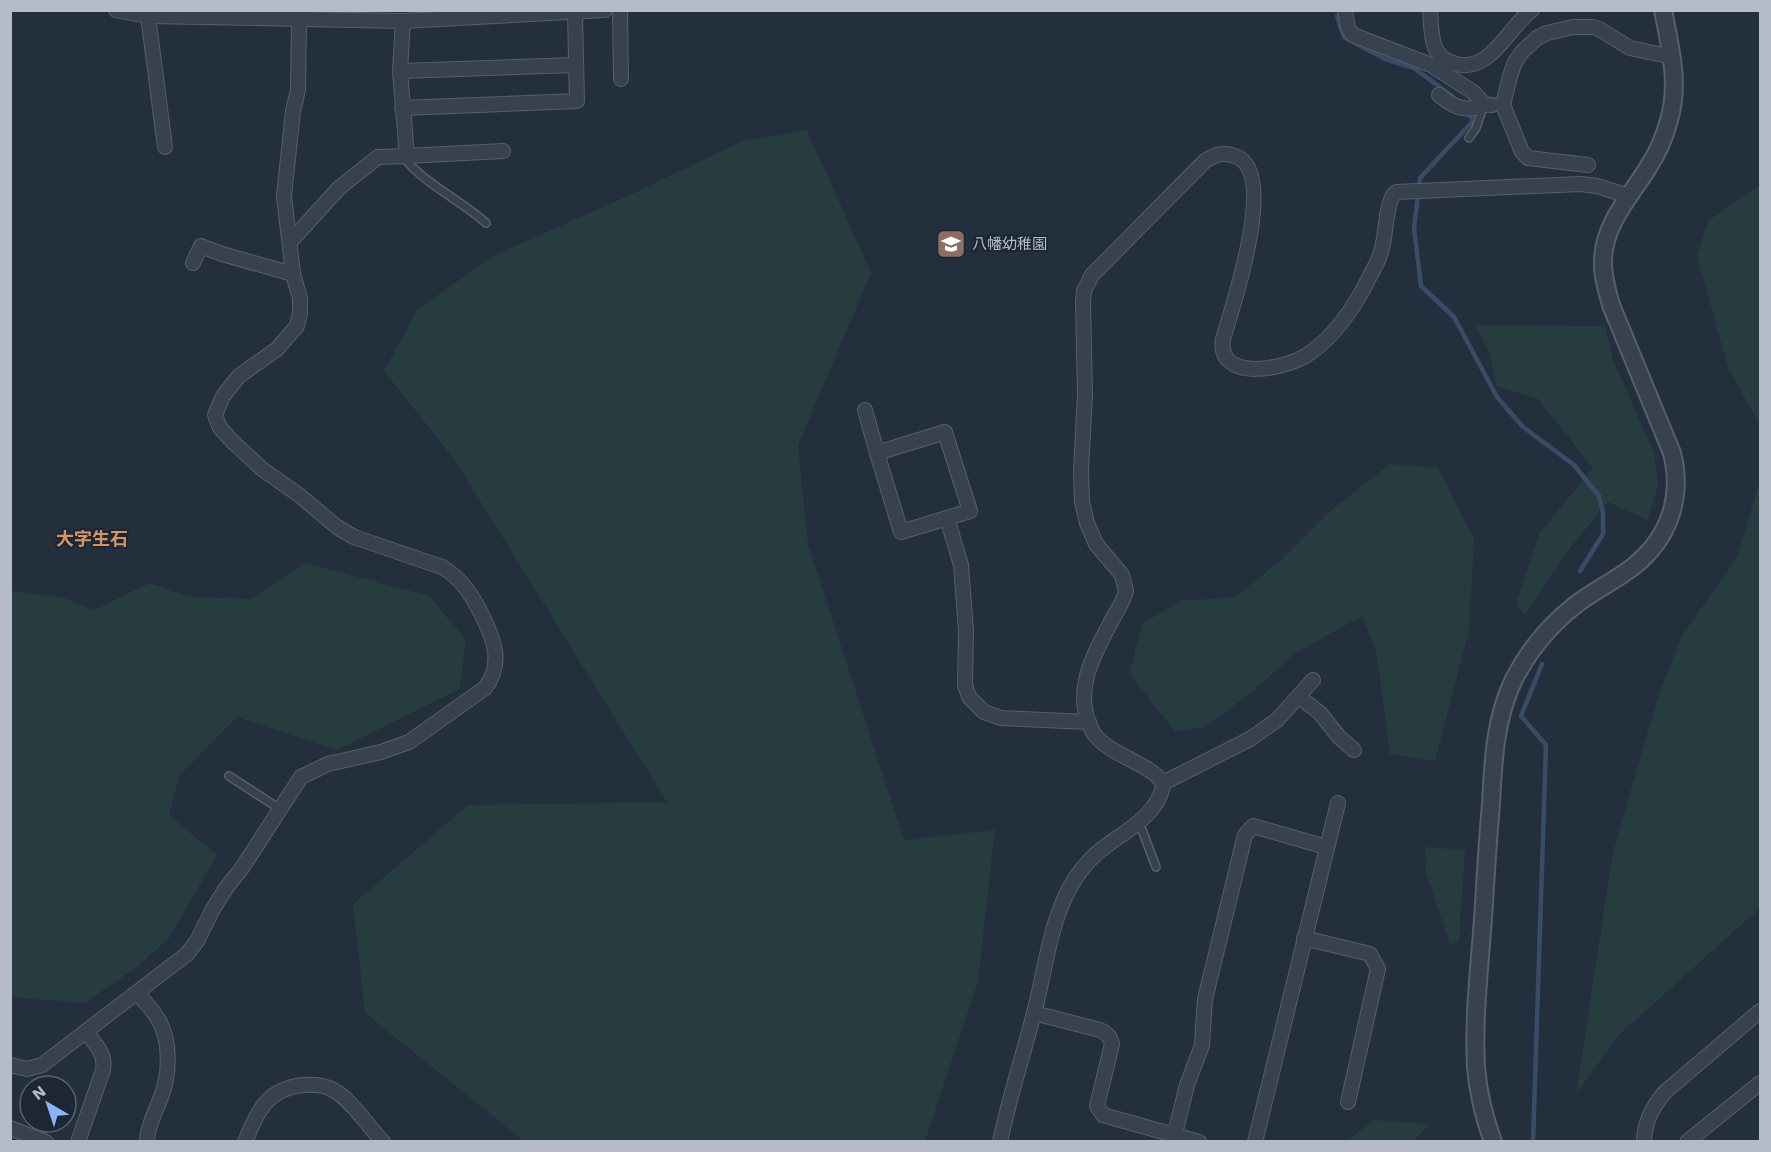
<svg xmlns="http://www.w3.org/2000/svg" width="1771" height="1152" viewBox="0 0 1771 1152" font-family="'Work Sans','Noto Sans JP',sans-serif">
  <style>
    .green { fill: #263c3f }
    .lines { fill: none; stroke-linecap: round; stroke-linejoin: round }
    .stream { stroke: #394c67; stroke-width: 4.5 }
    .service-casing { stroke: #565f6c; stroke-width: 10 }
    .minor-casing { stroke: #565f6c; stroke-width: 16 }
    .tertiary-casing { stroke: #565f6c; stroke-width: 20 }
    .service { stroke: #38414e; stroke-width: 7 }
    .minor { stroke: #38414e; stroke-width: 14 }
    .tertiary { stroke: #38414e; stroke-width: 16 }
    .labels { text-anchor: middle; stroke-width: 4.5; stroke-linejoin: round; paint-order: stroke }
    .poi-label { font-size: 15px; fill: #b4bcc9; stroke: #1d2633; text-anchor: start }
    .quarter-label { font-size: 18px; font-weight: bold; fill: #d59563; stroke: #1d2633 }
  </style>
  <rect width="100%" height="100%" fill="#242f3e"/>
  <!-- green -->
  <g class="green">
    <path d="M 807,130 L 871,273 L 798,445 L 808,544 L 904,840 L 995,830 L 978,981 L 925,1141 L 524,1141 L 365,1013 L 353,904 L 468,805 L 667,802 L 454,459 L 384,371 L 417,310 L 493,256 L 630,195 L 743,141 Z"/>
    <path d="M 1760,185 L 1760,426 L 1728,367 L 1697,256 L 1708,221 Z"/>
    <path d="M 1475,325 L 1605,326 L 1613,360 L 1654,453 L 1658,485 L 1648,520 L 1608,502 L 1566,553 L 1525,615 L 1516,604 L 1539,534 L 1593,468 L 1538,399 L 1496,386 L 1490,354 Z"/>
    <path d="M 1390,464 L 1438,468 L 1474,539 L 1469,631 L 1435,761 L 1390,754 L 1376,651 L 1362,616 L 1296,653 L 1246,697 L 1203,728 L 1175,731 L 1129,674 L 1142,624 L 1182,600 L 1235,598 L 1283,558 L 1329,512 Z"/>
    <path d="M 1760,480 L 1760,908 L 1619,1035 L 1576,1094 L 1613,852 L 1657,700 L 1681,637 L 1737,558 Z"/>
    <path d="M 305,563 L 429,596 L 466,640 L 460,689 L 337,750 L 237,717 L 179,776 L 169,815 L 217,855 L 169,938 L 136,968 L 84,1003 L 11,997 L 11,591 L 64,598 L 93,610 L 150,583 L 189,597 L 251,599 Z"/>
    <path d="M 1425,847 L 1465,850 L 1459,941 L 1450,944 L 1426,873 Z"/>
    <path d="M 1374,1120 L 1429,1124 L 1413,1141 L 1346,1141 Z"/>
  </g>
  <g class="lines">
    <!-- stream -->
    <g class="stream">
      <path d="M 1337,16 L 1344,37 L 1385,59 L 1414,68 L 1452,96"/>
      <path d="M 1469,112 L 1473,121 L 1420,178 L 1414,228 L 1421,286 L 1454,317 L 1497,397 L 1523,427 L 1574,465 L 1599,496 L 1603,513 L 1603,534 L 1580,571"/>
      <path d="M 1533,1142 L 1546,745 L 1521,716 L 1542,664"/>
    </g>
    <!-- service casing -->
    <g class="service-casing">
      <g id="service">
        <path d="M 1469,138 L 1476,128 L 1484,104"/>
        <path d="M 403,156 C 421,182 461,200 486,223"/>
        <path d="M 229,776 L 280,809"/>
        <path d="M 1139,822 L 1156,867"/>
      </g>
    </g>
    <!-- minor casing -->
    <g class="minor-casing">
      <g id="minor">
        <path d="M 116,10 L 148,16 L 403,21 L 605,10"/>
        <path d="M 620,10 L 621,79"/>
        <path d="M 1345,10 L 1348,28 L 1353,35 L 1431,65 L 1473,92 L 1484,104"/>
        <path d="M 1430,10 C 1432,33 1429,58 1456,64 C 1491,73 1508,27 1532,10"/>
        <path d="M 148,16 L 165,147"/>
        <path d="M 403,21 L 400,71 L 407,156 L 503,151"/>
        <path d="M 400,71 L 576,65"/>
        <path d="M 1439,95 C 1451,104 1461,112 1477,107 C 1483,105 1485,104 1492,105"/>
        <path d="M 402,108 L 577,101 L 575,13"/>
        <path d="M 1588,165 L 1528,158 L 1522,152 L 1503,105 L 1510,76 L 1515,62 L 1522,52 L 1537,38 L 1547,33 L 1573,27 L 1593,27 L 1599,29 L 1630,48 L 1672,57"/>
        <path d="M 290,242 L 339,188 L 378,157 L 407,156"/>
        <path d="M 193,263 L 201,246 L 222,254 L 293,274"/>
        <path d="M 865,410 L 877,453"/>
        <path d="M 945,432 L 970,511 L 901,532 L 877,453 Z"/>
        <path d="M 947,518 L 961,565 L 966,631 L 965,685 L 969,697 L 984,712 L 1001,718 L 1089,722"/>
        <path d="M 1299,697 L 1320,713 L 1339,737 L 1354,750"/>
        <path d="M 1163,783 L 1250,739 L 1277,720 L 1313,680"/>
        <path d="M 1304,938 L 1370,954 L 1378,969 L 1348,1102"/>
        <path d="M 137,993 C 144,1001 152,1009 158,1019 C 171,1040 170,1074 161,1097 C 156,1111 147,1127 147,1142"/>
        <path d="M 1034,1013 L 1100,1030 C 1107,1033 1110,1036 1112,1044 L 1097,1106 L 1103,1115 L 1199,1142"/>
        <path d="M 10,1065 L 27,1069 L 42,1065 L 187,954 L 197,941 L 213,909 L 226,888 L 242,868 L 301,777 L 328,764 L 381,752 L 409,742 L 485,688 C 504,663 494,639 481,613 C 471,594 462,579 442,567 L 354,537 L 337,527 L 299,495 L 262,469 L 233,442 L 220,428 L 215,415 L 223,396 L 239,376 L 277,349 L 297,326 L 300,313 L 300,298 L 293,274 L 284,196 L 293,111 L 298,90 L 299,19"/>
        <path d="M 10,1128 L 46,1142"/>
        <path d="M 78,1142 L 103,1070 C 106,1054 96,1045 86,1032"/>
        <path d="M 245,1142 C 257,1111 268,1088 304,1085 C 315,1084 326,1085 335,1091 C 352,1101 369,1127 383,1142"/>
        <path d="M 1000,1142 C 1009,1098 1023,1056 1034,1013 C 1045,972 1049,927 1069,889 C 1076,876 1086,863 1097,853 C 1119,834 1157,818 1163,786 C 1160,766 1107,756 1093,732 C 1071,693 1094,654 1112,620 C 1117,610 1124,601 1126,591 L 1122,575 L 1096,544 L 1087,523 L 1082,502 L 1081,470 L 1085,395 L 1083,302 L 1084,291 L 1092,275 L 1205,161 C 1216,154 1223,152 1235,156 C 1279,170 1232,309 1223,339 C 1216,384 1289,369 1310,353 C 1337,334 1355,306 1369,278 C 1374,268 1380,259 1382,248 C 1386,235 1386,199 1396,192 L 1580,184 L 1597,186 L 1629,196"/>
        <path d="M 1173,1142 L 1187,1085 L 1202,1045 L 1205,999 L 1245,835 L 1253,826 L 1326,847"/>
        <path d="M 1255,1142 L 1338,803"/>
        <path d="M 1644,1142 C 1644,1123 1653,1106 1665,1092 L 1760,1011"/>
        <path d="M 1687,1142 L 1760,1083"/>
      </g>
    </g>
    <!-- tertiary casing -->
    <g class="tertiary-casing">
      <path id="tertiary" d="M 1493,1142 C 1484,1117 1478,1093 1476,1067 C 1473,1013 1481,957 1484,903 C 1486,870 1488,837 1491,804 C 1493,762 1495,718 1514,679 C 1528,652 1549,626 1574,606 C 1593,591 1615,581 1634,566 C 1670,537 1683,496 1672,453 L 1611,305 C 1607,290 1602,275 1603,260 C 1604,223 1631,196 1649,166 C 1658,152 1665,136 1669,120 C 1680,84 1670,47 1663,10"/>
    </g>
    <!-- service -->
    <use href="#service" class="service"/>
    <!-- minor -->
    <use href="#minor" class="minor"/>
    <!-- tertiary -->
    <use href="#tertiary" class="tertiary"/>
  </g>
  <!-- icons -->
  <defs>
    <g id="school-square" transform="scale(1.5)"><rect x="-9" y="-9" width="18" height="18" rx="4" fill="#8d6e63" stroke="#1d2633"/><path d="M0-5L7-2L0 1L-7-2ZM-4 1L0 2.5L4 1V4Q0 6-4 4Z" fill="#fff"/></g>
  </defs>
  <g fill-rule="evenodd">
    <use href="#school-square" x="951" y="244"/>
  </g>
  <g class="labels">
    <!-- poi labels -->
    <g class="poi-label">
      <text x="972" y="249">八幡幼稚園</text>
    </g>
    <!-- quarter labels -->
    <g class="quarter-label">
      <text x="92" y="545">大字生石</text>
    </g>
  </g>
  <!-- border -->
  <rect width="1771" height="1152" fill="none" stroke="#b4bcc9" stroke-width="24"/>
  <!-- north arrow -->
  <g transform="translate(48 1104) rotate(321)"><circle r="28" fill="#1d2633" stroke="#59626f" stroke-width="1.5"/>
  <path d="M0-4.5L10 22L0 15L-10 22Z" fill="#8ab4f8"/>
  <text y="-9" font-size="16" font-weight="bold" text-anchor="middle" fill="#b4bcc9">N</text>
  </g>
</svg>
